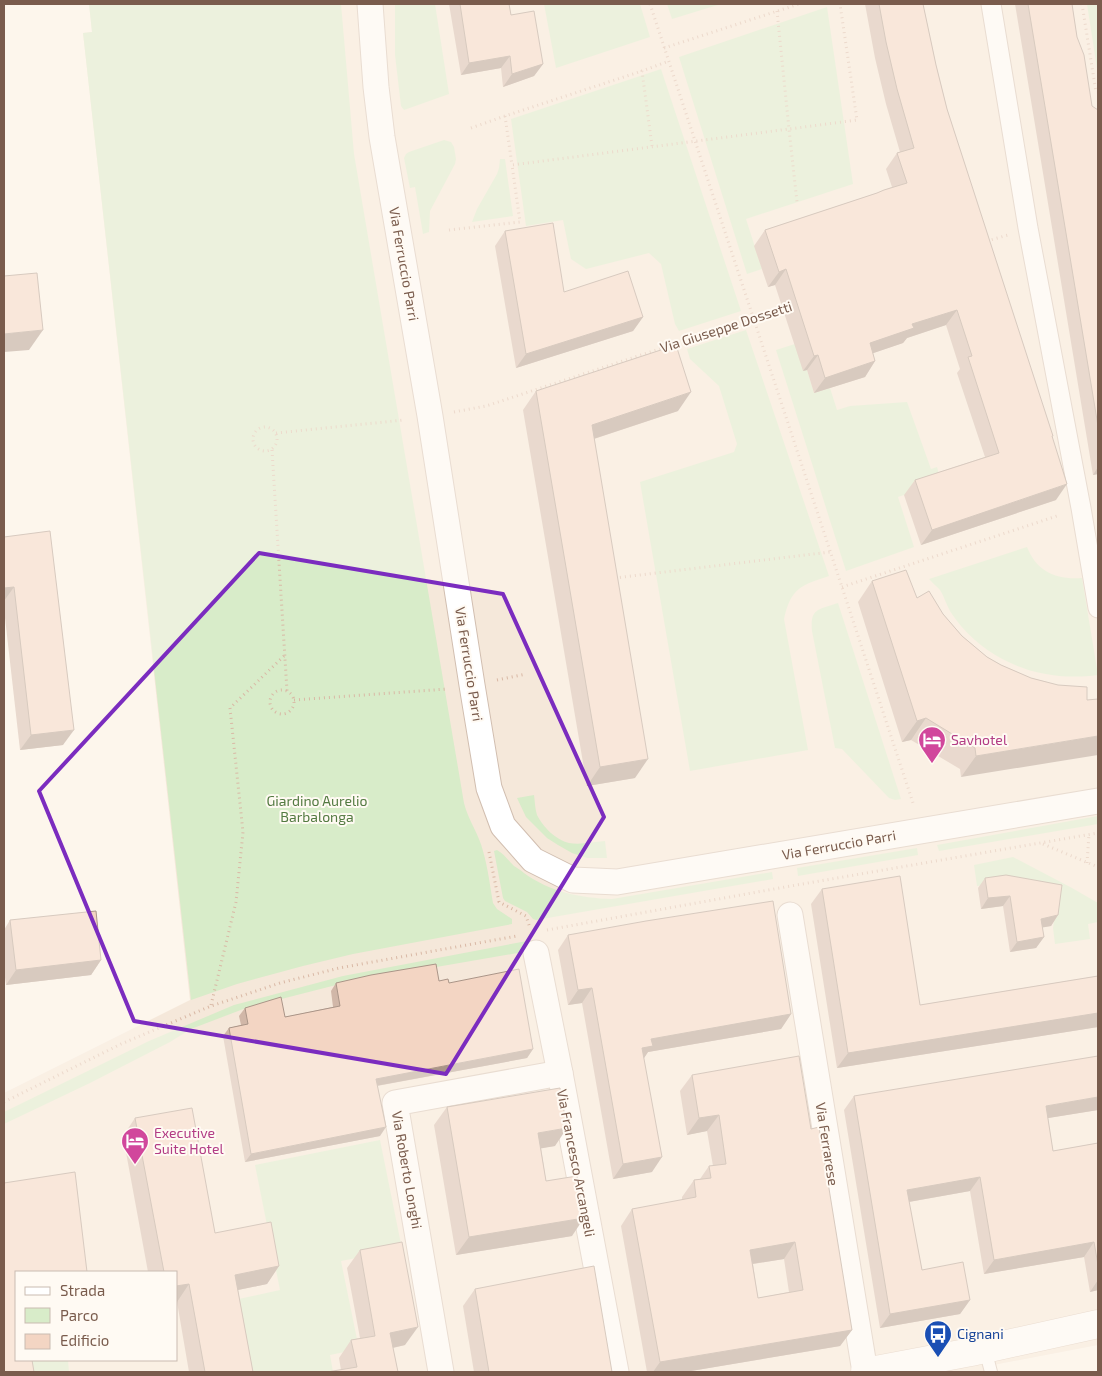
<svg xmlns="http://www.w3.org/2000/svg" width="1102" height="1376" viewBox="0 0 1102 1376" font-family="'Exo 2',sans-serif">
  <style>
    .residential { fill: #f5e8da; fill-rule: evenodd }
    .green { fill: #d8ecc9 }
    .lines { fill: none; stroke-linecap: round; stroke-linejoin: round }
    .service-casing { stroke: #d1beb0; stroke-width: 14 }
    .pedestrian-casing { stroke: #d1beb0; stroke-width: 21 }
    .minor-casing { stroke: #d1beb0; stroke-width: 27 }
    .secondary-casing { stroke: #d6c0b0; stroke-width: 29 }
    .path { stroke: #d9b8a5; stroke-width: 3; stroke-dasharray: 1 4; stroke-linecap: butt }
    .service { stroke: #fff; stroke-width: 12 }
    .pedestrian { stroke: #fff; stroke-width: 19 }
    .minor { stroke: #fff; stroke-width: 25 }
    .secondary { stroke: #fff; stroke-width: 28 }
    .wall { fill: #d1b7a8; fill-rule: evenodd }
    .shaded-wall { fill: #aa9588 }
    .building { fill: #f3d5c3; stroke: #aa9588; fill-rule: evenodd }
    .marked { fill: none; stroke: #7b2cbf; stroke-width: 4; stroke-linejoin: round }
    .labels { text-anchor: middle; stroke-width: 4; stroke-linejoin: round; paint-order: stroke }
    .street-label { font-size: 14px; fill: #7a5c4d; stroke: #fffaf3 }
    .hotel-label { font-size: 14px; fill: #b23c85; stroke: #fffaf3; text-anchor: start }
    .park-label { font-size: 14px; fill: #537a41; stroke: #fffaf3 }
    .transit-label { font-size: 14px; fill: #164399; stroke: #fffaf3; text-anchor: start }
  </style>
  <rect width="100%" height="100%" fill="#fdf6ec"/>
  <!-- residential -->
  <path class="residential" d="M 89,4 L 1098,4 L 1098,1345 L 983,1367 L 984,1372 L 4,1372 L 4,1093 L 190,1000 L 83,33 L 92,32 ZM 16,1272 L 176,1272 L 176,1360 L 16,1360 Z"/>
  <!-- green -->
  <g class="green">
    <path d="M 89,4 L 341,4 L 354,154 L 464,803 C 468,820 479,834 483,851 C 488,868 490,886 493,903 L 497,909 L 512,919 L 512,924 L 353,954 L 303,966 L 237,984 L 191,1000 L 83,33 L 92,32 Z"/>
    <path d="M 395,4 L 435,4 L 449,94 L 404,110 L 401,106 L 395,55 Z"/>
    <path d="M 544,4 L 640,4 L 650,37 L 556,68 Z"/>
    <path d="M 667,4 L 721,4 L 672,19 Z"/>
    <path d="M 1087,4 L 1098,4 L 1098,75 Z"/>
    <path d="M 827,7 L 853,184 L 746,219 L 762,269 L 747,274 L 679,57 Z"/>
    <path d="M 661,69 L 741,311 L 679,331 L 675,324 L 661,264 L 649,253 L 586,269 L 571,259 L 563,220 L 526,226 L 511,119 Z"/>
    <path d="M 444,140 L 451,142 L 454,147 L 456,159 L 455,164 L 430,211 L 429,232 L 423,234 L 415,187 L 410,188 L 404,158 L 406,154 L 409,152 Z"/>
    <path d="M 500,159 L 505,159 L 513,216 L 472,222 L 477,209 L 497,174 L 499,168 Z"/>
    <path d="M 746,330 L 829,576 C 801,585 791,588 784,619 L 808,750 L 690,771 L 640,482 L 734,452 L 737,444 L 719,386 L 690,359 L 687,349 Z"/>
    <path d="M 795,344 L 807,370 L 814,393 L 830,388 L 837,410 L 850,406 L 907,402 L 931,469 L 937,467 L 940,478 L 928,487 L 898,497 L 914,547 L 846,571 L 776,350 Z"/>
    <path d="M 1027,547 C 1037,572 1056,580 1082,578 L 1098,675 C 1046,682 996,666 961,626 C 957,621 953,616 950,611 C 946,604 944,596 940,590 C 936,586 932,582 929,579 Z"/>
    <path d="M 838,603 L 901,799 L 895,800 L 889,798 L 842,749 L 835,748 L 812,631 C 810,608 818,610 838,603 Z"/>
    <path d="M 534,795 C 535,802 535,809 537,815 C 543,827 556,840 569,843 C 580,845 593,842 605,841 L 607,858 L 587,858 L 572,853 L 558,845 L 547,838 L 526,817 L 517,798 Z"/>
    <path d="M 1098,816 L 1098,824 L 939,851 L 937,845 Z"/>
    <path d="M 917,848 L 918,855 L 798,876 L 797,868 Z"/>
    <path d="M 497,850 C 504,854 508,860 514,866 C 517,868 521,870 524,873 C 550,892 580,898 612,899 L 772,872 L 773,879 L 536,920 L 533,919 L 527,912 L 505,901 L 503,898 L 494,851 Z"/>
    <path d="M 1013,857 L 1072,888 L 1098,903 L 1098,922 L 1088,924 L 1090,939 L 1055,944 L 1053,928 L 1058,896 L 999,883 L 977,886 L 974,865 Z"/>
    <path d="M 527,941 L 529,951 L 344,983 L 246,1008 L 191,1029 L 170,1042 L 90,1083 L 4,1124 L 4,1112 L 149,1041 L 234,1005 L 343,976 Z"/>
    <path d="M 380,1140 L 402,1249 L 341,1261 L 359,1349 L 330,1355 L 333,1372 L 249,1372 L 234,1300 L 280,1290 L 255,1165 Z"/>
    <path d="M 23,1360 L 68,1360 L 69,1372 L 24,1372 Z"/>
  </g>
  <g class="lines">
    <!-- service casing -->
    <g class="service-casing">
      <path id="service" d="M 985,1349 L 991,1372"/>
    </g>
    <!-- pedestrian casing -->
    <g class="pedestrian-casing">
      <path id="pedestrian" d="M 991,4 L 1028,228 L 1081,508 L 1098,608"/>
    </g>
    <!-- minor casing -->
    <g class="minor-casing">
      <g id="minor">
        <path d="M 370,4 L 376,87 L 382,137 L 430,416 L 472,685 L 489,788 L 503,826 L 533,860 L 573,880 L 617,882 L 1098,801"/>
        <path d="M 790,915 L 865,1372"/>
        <path d="M 536,953 L 560,1073 L 616,1372"/>
        <path d="M 441,1372 L 395,1103 L 560,1073"/>
      </g>
    </g>
    <!-- secondary casing -->
    <g class="secondary-casing">
      <path id="secondary" d="M 865,1372 L 971,1352 L 1098,1324"/>
    </g>
    <!-- path -->
    <g class="path">
      <path d="M 650,4 L 914,806"/>
      <path d="M 1082,4 L 1096,92 L 1098,92"/>
      <path d="M 777,11 L 789,129 L 857,120 L 840,4"/>
      <path d="M 664,48 L 799,4"/>
      <path d="M 505,116 L 512,165"/>
      <path d="M 471,128 L 505,116 L 642,71"/>
      <path d="M 652,146 L 642,71 L 669,61"/>
      <path d="M 449,230 L 520,222 L 512,165 L 789,129 L 797,202"/>
      <path d="M 987,241 L 1008,235"/>
      <path d="M 454,412 L 486,406 L 787,307"/>
      <circle cx="265" cy="439" r="12"/>
      <path d="M 276,433 L 404,420"/>
      <path d="M 272,450 L 287,691"/>
      <path d="M 615,578 L 830,552"/>
      <path d="M 842,587 L 1060,515"/>
      <path d="M 497,680 L 526,674"/>
      <circle cx="282" cy="702" r="12"/>
      <path d="M 294,700 L 447,689"/>
      <path d="M 1043,844 L 1098,867"/>
      <path d="M 489,852 L 499,902 L 526,916 L 530,928"/>
      <path d="M 1087,863 L 1089,834"/>
      <path d="M 547,930 L 785,887 L 1098,833"/>
      <path d="M 211,1005 L 236,902 L 243,832 L 230,708 L 285,655"/>
      <path d="M 4,1102 L 121,1044 L 211,1006 L 280,983 L 339,968 L 517,936"/>
    </g>
    <!-- service -->
    <use href="#service" class="service"/>
    <!-- pedestrian -->
    <use href="#pedestrian" class="pedestrian"/>
    <!-- minor -->
    <use href="#minor" class="minor"/>
    <!-- secondary -->
    <use href="#secondary" class="secondary"/>
  </g>
  <!-- wall -->
  <g class="wall">
    <path d="M 449,4 L 509,4 L 511,15 L 543,64 L 534,76 L 503,87 L 501,68 L 461,75 Z"/>
    <path d="M 865,4 L 923,4 L 936,65 L 947,109 L 1052,437 L 1056,500 L 921,545 L 904,495 L 915,480 L 985,457 L 957,373 L 960,369 L 946,325 L 907,338 L 903,343 L 873,353 L 875,361 L 865,377 L 814,393 L 807,370 L 803,371 L 775,285 L 768,287 L 754,246 L 765,230 L 877,193 L 892,187 L 886,169 L 897,153 L 900,152 L 886,104 L 875,58 Z"/>
    <path d="M 1015,4 L 1072,4 L 1077,37 L 1092,106 L 1098,110 L 1098,474 L 1093,475 Z"/>
    <path d="M 505,231 L 564,292 L 643,317 L 633,331 L 516,368 L 495,246 Z"/>
    <path d="M 536,391 L 678,411 L 594,439 L 635,778 L 587,786 L 523,410 Z"/>
    <path d="M 4,537 L 63,745 L 20,750 L 4,609 Z"/>
    <path d="M 872,581 L 917,598 L 943,614 L 962,636 L 987,657 L 1001,665 L 1031,678 L 1047,682 L 961,777 L 960,769 L 911,740 L 902,742 L 858,602 Z"/>
    <path d="M 985,878 L 1058,915 L 1051,926 L 1042,927 L 1044,937 L 1036,948 L 1010,952 L 1003,906 L 981,909 L 978,888 Z"/>
    <path d="M 822,889 L 920,1005 L 1098,976 L 1098,1027 L 837,1068 L 811,904 Z"/>
    <path d="M 10,920 L 101,960 L 91,975 L 6,985 L 4,970 L 4,930 Z"/>
    <path d="M 568,935 L 791,1014 L 781,1029 L 648,1052 L 644,1058 L 652,1172 L 613,1179 L 582,1003 L 568,1005 L 558,950 Z"/>
    <path d="M 439,981 L 449,983 L 533,1049 L 527,1058 L 377,1086 L 380,1136 L 245,1162 L 223,1036 L 229,1028 L 241,1025 L 239,1016 L 245,1008 L 285,1017 L 333,1007 L 331,991 L 336,983 Z"/>
    <path d="M 692,1075 L 811,1129 L 852,1330 L 840,1346 L 685,1372 L 647,1372 L 621,1226 L 632,1209 L 682,1200 L 682,1197 L 694,1180 L 700,1179 L 709,1166 L 713,1166 L 707,1131 L 687,1135 L 680,1091 ZM 784,1259 L 789,1292 L 758,1298 L 753,1264 Z"/>
    <path d="M 854,1096 L 1098,1110 L 1048,1118 L 1053,1151 L 1098,1143 L 1098,1290 L 1090,1292 L 1084,1257 L 984,1274 L 970,1191 L 909,1202 L 922,1270 L 970,1300 L 960,1314 L 880,1328 L 844,1110 Z"/>
    <path d="M 447,1107 L 555,1146 L 541,1148 L 546,1181 L 572,1236 L 456,1255 L 434,1125 Z"/>
    <path d="M 135,1118 L 215,1233 L 279,1266 L 267,1284 L 238,1290 L 253,1372 L 189,1372 L 177,1302 L 176,1272 L 148,1272 L 123,1136 Z"/>
    <path d="M 360,1250 L 405,1345 L 393,1348 L 398,1372 L 341,1370 L 339,1358 L 351,1340 L 360,1338 L 347,1268 Z"/>
    <path d="M 475,1289 L 612,1372 L 474,1372 L 463,1306 Z"/>
  </g>
  <!-- shaded-wall -->
  <g class="shaded-wall">
    <path d="M 510,56 L 501,68 L 461,75 L 469,63 Z"/>
    <path d="M 543,64 L 534,76 L 503,87 L 512,74 Z"/>
    <path d="M 786,269 L 775,285 L 768,287 L 779,272 Z"/>
    <path d="M 957,310 L 946,325 L 907,338 L 903,343 L 859,358 L 870,343 L 912,324 Z"/>
    <path d="M 643,317 L 633,331 L 516,368 L 526,354 Z"/>
    <path d="M 43,330 L 29,350 L 4,352 L 4,334 Z"/>
    <path d="M 818,355 L 807,370 L 803,371 L 814,356 Z"/>
    <path d="M 875,361 L 865,377 L 814,393 L 825,378 Z"/>
    <path d="M 691,392 L 678,411 L 578,444 L 592,425 Z"/>
    <path d="M 1098,467 L 1098,474 L 1093,475 Z"/>
    <path d="M 1067,484 L 1056,500 L 921,545 L 932,530 Z"/>
    <path d="M 14,587 L 4,601 L 4,588 Z"/>
    <path d="M 926,718 L 911,740 L 902,742 L 917,721 Z"/>
    <path d="M 74,730 L 63,745 L 20,750 L 31,735 Z"/>
    <path d="M 1098,736 L 1098,755 L 961,777 L 976,756 Z"/>
    <path d="M 648,759 L 635,778 L 587,786 L 600,767 Z"/>
    <path d="M 1010,896 L 1003,906 L 981,909 L 988,898 Z"/>
    <path d="M 1058,915 L 1051,926 L 1034,929 L 1041,919 Z"/>
    <path d="M 1044,937 L 1036,948 L 1010,952 L 1017,942 Z"/>
    <path d="M 101,960 L 91,975 L 6,985 L 16,970 Z"/>
    <path d="M 592,988 L 582,1003 L 568,1005 L 578,990 Z"/>
    <path d="M 1098,1013 L 1098,1027 L 837,1068 L 848,1053 Z"/>
    <path d="M 791,1014 L 781,1029 L 648,1052 L 642,1061 L 642,1048 L 651,1039 Z"/>
    <path d="M 533,1049 L 527,1058 L 370,1087 L 376,1079 Z"/>
    <path d="M 1098,1097 L 1098,1110 L 1036,1120 L 1046,1106 Z"/>
    <path d="M 719,1115 L 707,1131 L 687,1135 L 699,1118 Z"/>
    <path d="M 386,1127 L 380,1136 L 245,1162 L 251,1154 Z"/>
    <path d="M 567,1128 L 555,1146 L 526,1151 L 538,1133 Z"/>
    <path d="M 662,1157 L 652,1172 L 613,1179 L 623,1164 Z"/>
    <path d="M 980,1177 L 970,1191 L 897,1204 L 907,1190 Z"/>
    <path d="M 584,1218 L 572,1236 L 456,1255 L 469,1237 Z"/>
    <path d="M 795,1242 L 784,1259 L 739,1266 L 750,1250 Z"/>
    <path d="M 1094,1242 L 1084,1257 L 984,1274 L 994,1260 Z"/>
    <path d="M 279,1266 L 267,1284 L 223,1293 L 235,1275 Z"/>
    <path d="M 1098,1280 L 1098,1290 L 1090,1292 Z"/>
    <path d="M 189,1284 L 177,1302 L 176,1302 L 176,1286 Z"/>
    <path d="M 970,1300 L 960,1314 L 880,1328 L 890,1314 Z"/>
    <path d="M 418,1327 L 405,1345 L 378,1351 L 390,1333 Z"/>
    <path d="M 852,1330 L 840,1346 L 685,1372 L 653,1372 L 660,1362 Z"/>
  </g>
  <!-- building -->
  <g class="building">
    <path d="M 460,4 L 509,4 L 511,15 L 534,11 L 543,64 L 512,74 L 510,56 L 469,63 Z"/>
    <path d="M 879,4 L 923,4 L 936,65 L 947,109 L 1053,436 L 1052,436 L 1067,484 L 932,530 L 915,480 L 999,453 L 968,357 L 972,356 L 957,310 L 912,324 L 914,328 L 870,343 L 875,361 L 825,378 L 818,355 L 814,356 L 786,269 L 779,272 L 765,230 L 877,193 L 884,190 L 907,183 L 897,153 L 914,148 L 897,89 L 886,42 Z"/>
    <path d="M 1028,4 L 1072,4 L 1077,37 L 1084,55 L 1092,106 L 1098,110 L 1098,426 Z"/>
    <path d="M 553,223 L 564,292 L 628,271 L 643,317 L 526,354 L 505,231 Z"/>
    <path d="M 37,273 L 43,330 L 4,334 L 4,276 Z"/>
    <path d="M 676,345 L 691,392 L 592,425 L 648,759 L 600,767 L 536,391 Z"/>
    <path d="M 50,531 L 74,730 L 31,735 L 14,587 L 4,588 L 4,537 Z"/>
    <path d="M 906,570 L 917,598 L 929,591 L 943,614 L 962,636 L 987,657 L 1001,665 L 1031,678 L 1058,685 L 1087,687 L 1087,700 L 1098,699 L 1098,736 L 976,756 L 975,748 L 926,718 L 917,721 L 872,581 Z"/>
    <path d="M 1006,875 L 1062,885 L 1058,915 L 1041,919 L 1044,937 L 1017,942 L 1010,896 L 988,898 L 985,878 Z"/>
    <path d="M 900,876 L 920,1005 L 1098,976 L 1098,1013 L 848,1053 L 822,889 Z"/>
    <path d="M 773,901 L 791,1014 L 651,1039 L 653,1046 L 642,1048 L 662,1157 L 623,1164 L 592,988 L 578,990 L 568,935 L 646,921 Z"/>
    <path d="M 96,911 L 101,960 L 16,970 L 10,920 Z"/>
    <path d="M 436,964 L 439,981 L 448,979 L 449,983 L 519,969 L 533,1049 L 376,1079 L 386,1127 L 251,1154 L 229,1028 L 248,1024 L 245,1008 L 281,997 L 285,1017 L 340,1006 L 336,983 L 371,975 Z"/>
    <path d="M 799,1056 L 811,1129 L 819,1127 L 852,1330 L 660,1362 L 632,1209 L 696,1197 L 694,1180 L 711,1178 L 709,1166 L 726,1164 L 719,1115 L 699,1118 L 692,1075 ZM 795,1242 L 803,1290 L 758,1298 L 750,1250 Z"/>
    <path d="M 1098,1056 L 1098,1097 L 1046,1106 L 1053,1151 L 1098,1143 L 1098,1265 L 1094,1242 L 994,1260 L 980,1177 L 907,1190 L 922,1270 L 963,1262 L 970,1300 L 890,1314 L 854,1096 Z"/>
    <path d="M 560,1088 L 567,1128 L 538,1133 L 546,1181 L 577,1176 L 584,1218 L 469,1237 L 447,1107 Z"/>
    <path d="M 192,1108 L 215,1233 L 271,1222 L 279,1266 L 235,1275 L 253,1372 L 205,1372 L 189,1284 L 176,1286 L 176,1272 L 164,1272 L 135,1118 Z"/>
    <path d="M 75,1172 L 87,1272 L 16,1272 L 16,1360 L 32,1360 L 34,1372 L 4,1372 L 4,1183 Z"/>
    <path d="M 402,1242 L 418,1327 L 390,1333 L 398,1372 L 327,1372 L 357,1367 L 351,1340 L 375,1336 L 360,1250 Z"/>
    <path d="M 594,1266 L 612,1372 L 489,1372 L 475,1289 Z"/>
  </g>
  <!-- marked area -->
  <path d="M0 0H1102V1376H0ZM 259,553 L 503,594 L 604,817 L 446,1074 L 134,1021 L 39,791 Z" fill="#fdf6ec" fill-opacity=".55" fill-rule="evenodd"/>
  <path class="marked" d="M 259,553 L 503,594 L 604,817 L 446,1074 L 134,1021 L 39,791 Z"/>
  <!-- icons -->
  <defs>
    <g id="hotel-pin" transform="scale(1.4375)"><path d="M0 17L-7.5 6A9.5 9.5 0 1 1 7.5 6Z" fill="#d1479c" stroke="#fffaf3"/><path d="M-6-4.5h1.5V1H6V5H4.5V3h-9V5H-6ZM-4 0a1.8 1.8 0 1 1 3.6 0ZM.5 0V-2.5h3Q6-2.5 6 0Z" fill="#fff"/></g>
    <g id="bus-pin" transform="scale(1.4375)"><path d="M0 17L-7.5 6A9.5 9.5 0 1 1 7.5 6Z" fill="#1a4fb4" stroke="#fffaf3"/><path d="M-5-6H5V4H4V6H2V4H-2V6H-4V4H-5ZM-3.5-4V0h7V-4ZM-3.5 1.2v1.5H-2V1.2ZM2 1.2v1.5H3.5V1.2Z" fill="#fff"/></g>
  </defs>
  <g fill-rule="evenodd">
    <use href="#hotel-pin" x="932" y="740"/>
    <use href="#hotel-pin" x="135" y="1141"/>
    <use href="#bus-pin" x="938" y="1334"/>
  </g>
  <g class="labels">
    <!-- street labels -->
    <g class="street-label">
      <text transform="translate(404 264) rotate(80)" y="5">Via Ferruccio Parri</text>
      <text transform="translate(726 327) rotate(-18)" y="5">Via Giuseppe Dossetti</text>
      <text transform="translate(469 664) rotate(81)" y="5">Via Ferruccio Parri</text>
      <text transform="translate(839 845) rotate(-10)" y="5">Via Ferruccio Parri</text>
      <text transform="translate(827 1144) rotate(81)" y="5">Via Ferrarese</text>
      <text transform="translate(576 1163) rotate(79)" y="5">Via Francesco Arcangeli</text>
      <text transform="translate(407 1170) rotate(80)" y="5">Via Roberto Longhi</text>
    </g>
    <!-- hotel labels -->
    <g class="hotel-label">
      <text x="951" y="745">Savhotel</text>
      <text x="154" y="1138">Executive<tspan x="154" dy="16">Suite Hotel</tspan></text>
    </g>
    <!-- park labels -->
    <g class="park-label">
      <text x="317" y="806">Giardino Aurelio<tspan x="317" dy="16">Barbalonga</tspan></text>
    </g>
    <!-- transit labels -->
    <g class="transit-label">
      <text x="957" y="1339">Cignani</text>
    </g>
  </g>
  <!-- border -->
  <rect width="1102" height="1376" fill="none" stroke="#7a5c4d" stroke-width="10"/>
  <!-- legend -->
  <rect x="15" y="1271" width="162" height="90" fill="#fffaf3" stroke="#cabbb1"/>
  <rect x="25" y="1287" width="25" height="8" fill="#ffffff" stroke="#cabbb1"/>
  <text x="60" y="1296" font-size="15" fill="#7a5c4d">Strada</text>
  <rect x="25" y="1308" width="25" height="15" fill="#d8ecc9" stroke="#cabbb1"/>
  <text x="60" y="1321" font-size="15" fill="#7a5c4d">Parco</text>
  <rect x="25" y="1334" width="25" height="15" fill="#f3d5c3" stroke="#cabbb1"/>
  <text x="60" y="1346" font-size="15" fill="#7a5c4d">Edificio</text>
</svg>
